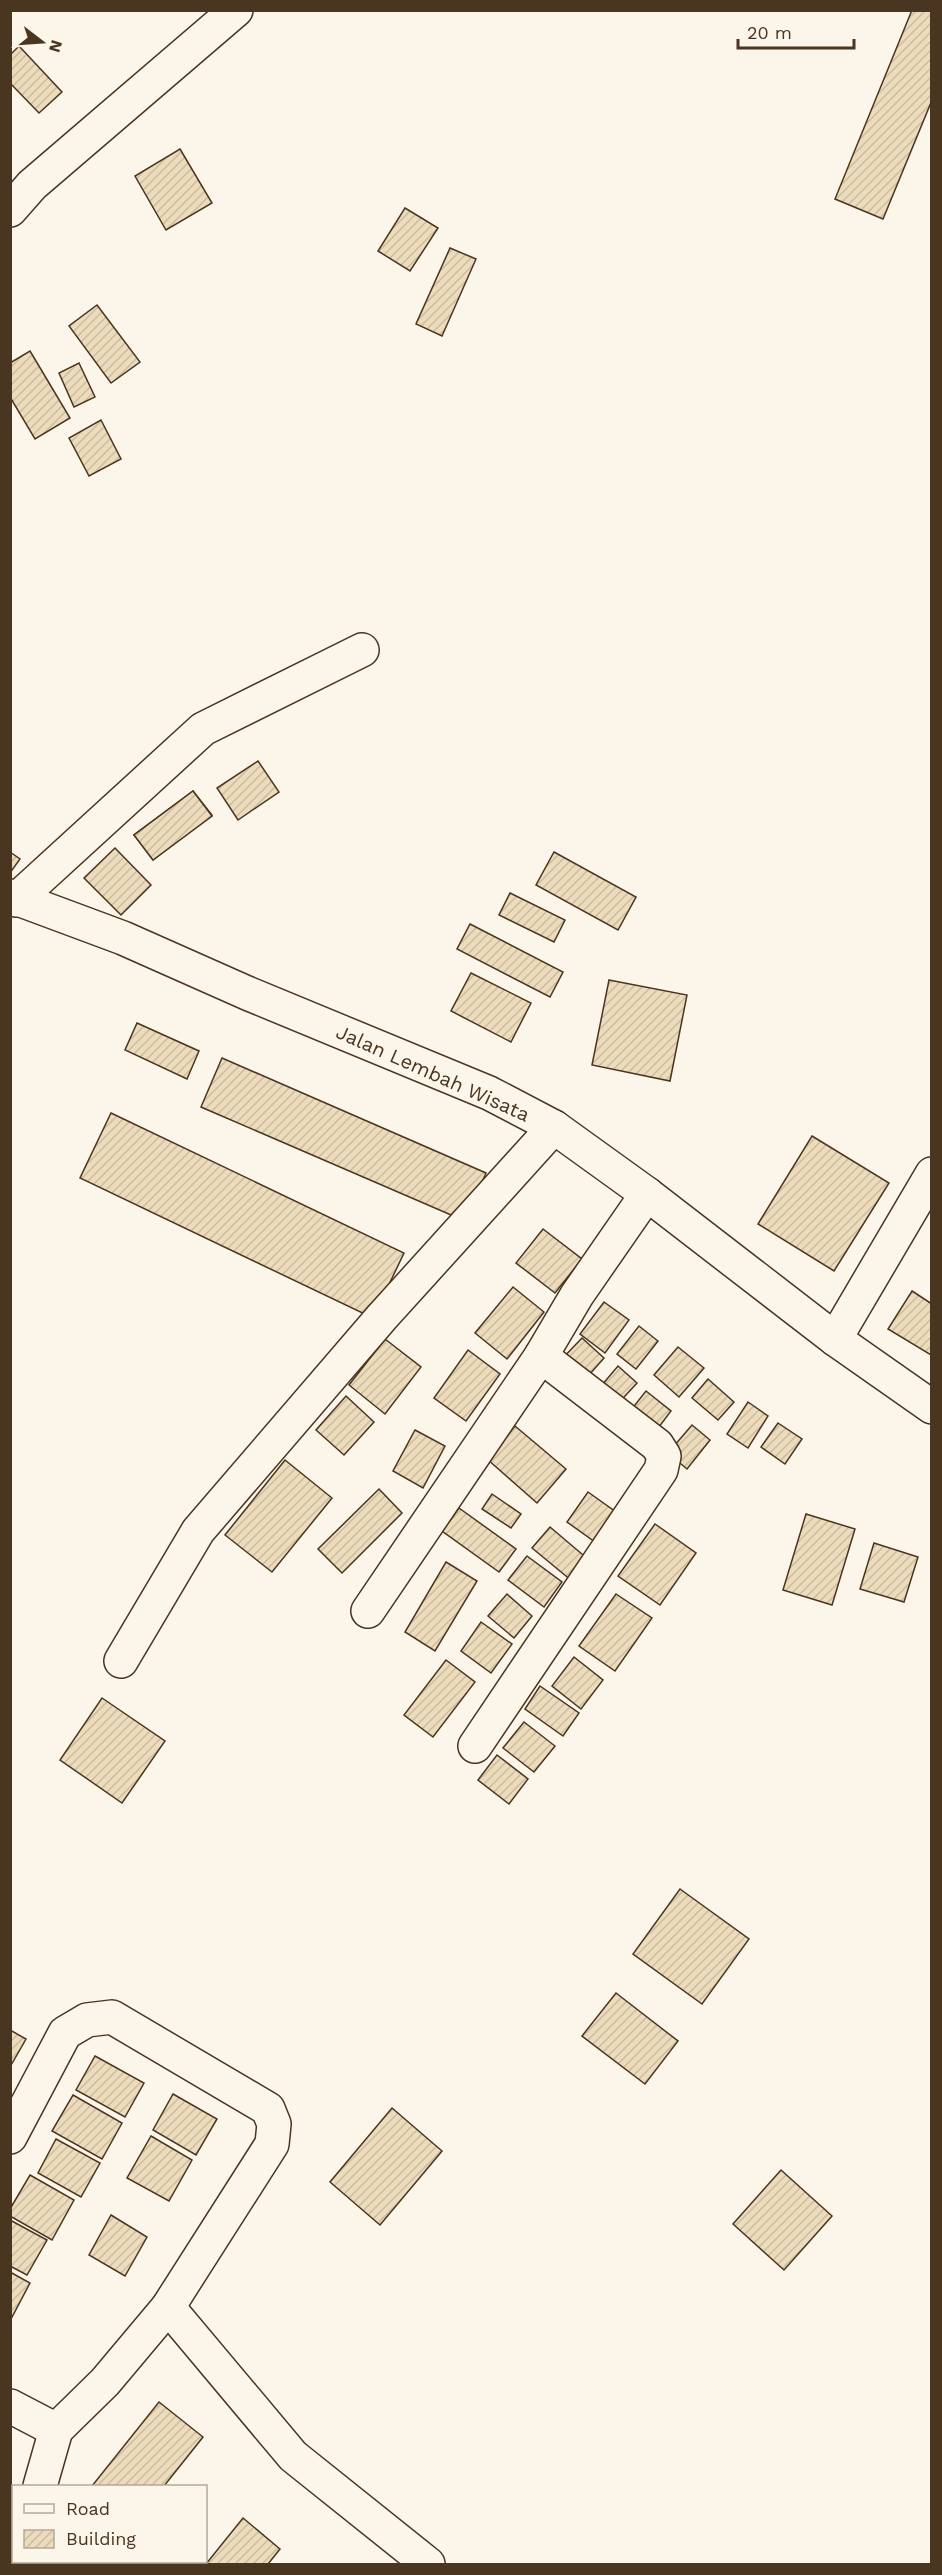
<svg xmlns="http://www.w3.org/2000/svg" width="942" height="2575" viewBox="0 0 942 2575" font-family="'Work Sans',sans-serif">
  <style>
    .building { fill: url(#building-hatch); stroke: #4a3520; stroke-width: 1.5 }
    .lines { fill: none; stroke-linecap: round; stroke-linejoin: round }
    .street-casing { stroke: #4a3520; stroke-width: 36 }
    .secondary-casing { stroke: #4a3520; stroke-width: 36 }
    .street { stroke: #fbf6e9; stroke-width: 33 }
    .secondary { stroke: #fbf6e9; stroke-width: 33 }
    .labels { text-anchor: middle; stroke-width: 4.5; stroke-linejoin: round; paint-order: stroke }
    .street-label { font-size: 20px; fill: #4a3520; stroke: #fbf6e9 }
  </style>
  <defs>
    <pattern id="building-hatch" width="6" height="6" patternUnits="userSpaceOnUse" patternTransform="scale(1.5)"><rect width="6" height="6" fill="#ecdcbc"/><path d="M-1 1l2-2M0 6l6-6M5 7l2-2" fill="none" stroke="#ccbda1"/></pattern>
  </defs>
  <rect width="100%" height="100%" fill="#fbf6e9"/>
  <!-- building -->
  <g class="building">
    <path d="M 912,10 L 932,10 L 932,100 L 883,219 L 835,199 Z"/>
    <path d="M 19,46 L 62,92 L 39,113 L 10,83 L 10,55 Z"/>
    <path d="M 180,149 L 212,203 L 166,230 L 135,176 Z"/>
    <path d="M 405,208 L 438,228 L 410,271 L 378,251 Z"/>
    <path d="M 450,248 L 476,259 L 442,336 L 416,324 Z"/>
    <path d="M 97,305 L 140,362 L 111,383 L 69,326 Z"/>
    <path d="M 30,351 L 70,418 L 35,439 L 10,397 L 10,363 Z"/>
    <path d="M 79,363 L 95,397 L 74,407 L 59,373 Z"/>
    <path d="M 101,420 L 121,459 L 89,476 L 69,438 Z"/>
    <path d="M 258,761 L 279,792 L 238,820 L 217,788 Z"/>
    <path d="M 193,791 L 212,815 L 153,860 L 134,835 Z"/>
    <path d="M 193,791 L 212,816 L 153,860 L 134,835 Z"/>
    <path d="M 115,848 L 151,885 L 121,915 L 84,878 Z"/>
    <path d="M 10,852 L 20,859 L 10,873 Z"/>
    <path d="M 554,852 L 636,897 L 618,930 L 536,885 Z"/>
    <path d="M 510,893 L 565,920 L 554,942 L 499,915 Z"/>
    <path d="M 470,924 L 563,972 L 550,997 L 457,949 Z"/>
    <path d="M 471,973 L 531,1003 L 511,1042 L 451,1011 Z"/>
    <path d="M 609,980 L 687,995 L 670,1081 L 592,1065 Z"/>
    <path d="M 137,1023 L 199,1051 L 187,1079 L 125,1050 Z"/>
    <path d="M 222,1058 L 486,1173 L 465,1221 L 201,1107 Z"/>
    <path d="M 111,1113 L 404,1253 L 373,1318 L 80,1178 Z"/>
    <path d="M 812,1136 L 889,1183 L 834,1271 L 758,1224 Z"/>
    <path d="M 543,1229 L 582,1259 L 555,1293 L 516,1263 Z"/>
    <path d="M 513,1287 L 544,1312 L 507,1359 L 475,1333 Z"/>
    <path d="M 912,1291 L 932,1304 L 931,1355 L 888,1329 Z"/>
    <path d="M 604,1302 L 629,1320 L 605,1353 L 580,1334 Z"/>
    <path d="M 639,1326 L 658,1341 L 636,1369 L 617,1354 Z"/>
    <path d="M 582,1338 L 604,1358 L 581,1384 L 558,1363 Z"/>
    <path d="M 385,1339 L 421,1367 L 385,1414 L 349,1385 Z"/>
    <path d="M 678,1347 L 704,1368 L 679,1397 L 654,1375 Z"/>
    <path d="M 468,1350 L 500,1374 L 466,1421 L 434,1398 Z"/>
    <path d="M 618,1366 L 637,1383 L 614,1408 L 596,1392 Z"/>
    <path d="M 708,1379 L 734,1402 L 718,1420 L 692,1398 Z"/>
    <path d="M 646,1391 L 671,1411 L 653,1435 L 627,1415 Z"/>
    <path d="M 346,1396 L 374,1422 L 344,1455 L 316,1430 Z"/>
    <path d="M 748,1402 L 768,1416 L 748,1448 L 727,1434 Z"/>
    <path d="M 778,1423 L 802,1439 L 785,1464 L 761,1447 Z"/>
    <path d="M 692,1425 L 710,1440 L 687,1469 L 668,1453 Z"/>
    <path d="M 515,1426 L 566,1469 L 537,1503 L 487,1459 Z"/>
    <path d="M 415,1430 L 445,1446 L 423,1488 L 393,1471 Z"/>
    <path d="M 285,1460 L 332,1498 L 272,1572 L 225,1535 Z"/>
    <path d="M 379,1489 L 402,1513 L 342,1573 L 318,1549 Z"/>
    <path d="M 588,1492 L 616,1512 L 595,1542 L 567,1522 Z"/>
    <path d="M 492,1494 L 521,1514 L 511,1528 L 482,1509 Z"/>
    <path d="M 459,1508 L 516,1549 L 499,1572 L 442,1531 Z"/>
    <path d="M 806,1514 L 855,1529 L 832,1605 L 783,1590 Z"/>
    <path d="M 655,1524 L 696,1553 L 660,1605 L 618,1576 Z"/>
    <path d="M 550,1527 L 589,1560 L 572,1581 L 532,1548 Z"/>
    <path d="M 874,1543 L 918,1557 L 904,1602 L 860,1589 Z"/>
    <path d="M 527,1556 L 562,1582 L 544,1607 L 508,1580 Z"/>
    <path d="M 446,1562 L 477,1581 L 435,1651 L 405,1632 Z"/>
    <path d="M 507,1594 L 532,1616 L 514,1638 L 488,1616 Z"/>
    <path d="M 616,1594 L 652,1618 L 615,1671 L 579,1646 Z"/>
    <path d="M 481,1622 L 512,1644 L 491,1673 L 461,1651 Z"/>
    <path d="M 574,1657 L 603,1680 L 581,1709 L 552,1686 Z"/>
    <path d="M 446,1660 L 475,1682 L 433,1737 L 404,1715 Z"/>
    <path d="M 540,1686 L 579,1713 L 563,1736 L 525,1709 Z"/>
    <path d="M 102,1698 L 165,1741 L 122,1803 L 60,1760 Z"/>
    <path d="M 524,1722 L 555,1746 L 534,1772 L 503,1748 Z"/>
    <path d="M 497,1755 L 528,1779 L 509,1804 L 478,1780 Z"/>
    <path d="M 680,1889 L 749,1939 L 702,2004 L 633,1954 Z"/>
    <path d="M 616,1993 L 678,2041 L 645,2084 L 582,2036 Z"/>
    <path d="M 10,2030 L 26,2039 L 10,2067 Z"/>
    <path d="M 95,2056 L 144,2083 L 125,2117 L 76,2090 Z"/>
    <path d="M 173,2094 L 217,2119 L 196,2155 L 153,2130 Z"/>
    <path d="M 73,2095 L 122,2123 L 102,2159 L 52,2131 Z"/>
    <path d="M 392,2108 L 442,2151 L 380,2225 L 330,2182 Z"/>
    <path d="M 151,2136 L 192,2160 L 169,2201 L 127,2178 Z"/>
    <path d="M 56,2139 L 100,2163 L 81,2197 L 38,2173 Z"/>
    <path d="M 781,2170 L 832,2216 L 784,2270 L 733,2224 Z"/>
    <path d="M 30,2175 L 74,2200 L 52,2240 L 10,2216 L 10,2209 Z"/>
    <path d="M 111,2215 L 147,2237 L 125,2276 L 89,2255 Z"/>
    <path d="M 10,2220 L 47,2240 L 27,2275 L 10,2266 Z"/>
    <path d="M 10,2272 L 30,2283 L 11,2319 L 10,2318 Z"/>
    <path d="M 159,2402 L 203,2437 L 164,2486 L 92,2486 Z"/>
    <path d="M 243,2518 L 280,2549 L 268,2564 L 206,2564 Z"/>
  </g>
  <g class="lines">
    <!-- street casing -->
    <g class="street-casing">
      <g id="street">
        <path d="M 10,210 L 32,185 L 236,10"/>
        <path d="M 16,900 L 203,729 L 362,650"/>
        <path d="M 835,1339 L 932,1174"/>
        <path d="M 368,1611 L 541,1356 L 577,1295 L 647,1194"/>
        <path d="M 121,1661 L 198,1531 L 382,1317 L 554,1127"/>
        <path d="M 475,1746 L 661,1470 L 664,1456 L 657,1445 L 541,1356"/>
        <path d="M 10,2137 L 65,2033 L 87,2020 L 112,2017 L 268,2109 L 274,2124 L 272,2144 L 168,2307"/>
        <path d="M 10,2406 L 56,2430"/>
        <path d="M 40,2486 L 56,2430 L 105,2382 L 168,2307 L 293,2456 L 428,2564"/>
        <path d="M 18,2564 L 19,2562"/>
      </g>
    </g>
    <!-- secondary casing -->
    <g class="secondary-casing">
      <path id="secondary" d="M 10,896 L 123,938 L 247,993 L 489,1093 L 554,1127 L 647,1194 L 835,1339 L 932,1407"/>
    </g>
    <!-- street -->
    <use href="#street" class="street"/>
    <!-- secondary -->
    <use href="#secondary" class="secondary"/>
  </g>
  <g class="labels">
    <!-- street labels -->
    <g class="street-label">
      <text transform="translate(433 1073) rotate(24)" y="7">Jalan Lembah Wisata</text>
    </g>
  </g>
  <!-- border -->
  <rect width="942" height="2575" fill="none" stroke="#4a3520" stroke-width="24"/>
  <!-- legend -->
  <rect x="12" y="2485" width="195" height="78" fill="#fbf6e9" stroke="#b4a999" stroke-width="1.5"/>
  <rect x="24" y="2504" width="30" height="9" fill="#fbf6e9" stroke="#b4a999" stroke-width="1.5"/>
  <text x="66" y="2515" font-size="18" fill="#4a3520">Road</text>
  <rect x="24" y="2530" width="30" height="18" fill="url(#building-hatch)" stroke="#b4a999" stroke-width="1.5"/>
  <text x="66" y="2545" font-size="18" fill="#4a3520">Building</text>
  <!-- north arrow -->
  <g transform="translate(42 42) rotate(107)" stroke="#fbf6e9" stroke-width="4.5" paint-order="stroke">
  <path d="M0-4.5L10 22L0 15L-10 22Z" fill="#4a3520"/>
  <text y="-9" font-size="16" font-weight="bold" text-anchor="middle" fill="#4a3520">N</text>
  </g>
  <!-- scale -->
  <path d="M738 39v9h116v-9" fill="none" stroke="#4a3520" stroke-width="3"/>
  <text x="747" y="39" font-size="18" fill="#4a3520" stroke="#fbf6e9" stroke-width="4.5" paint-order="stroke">20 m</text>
</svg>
